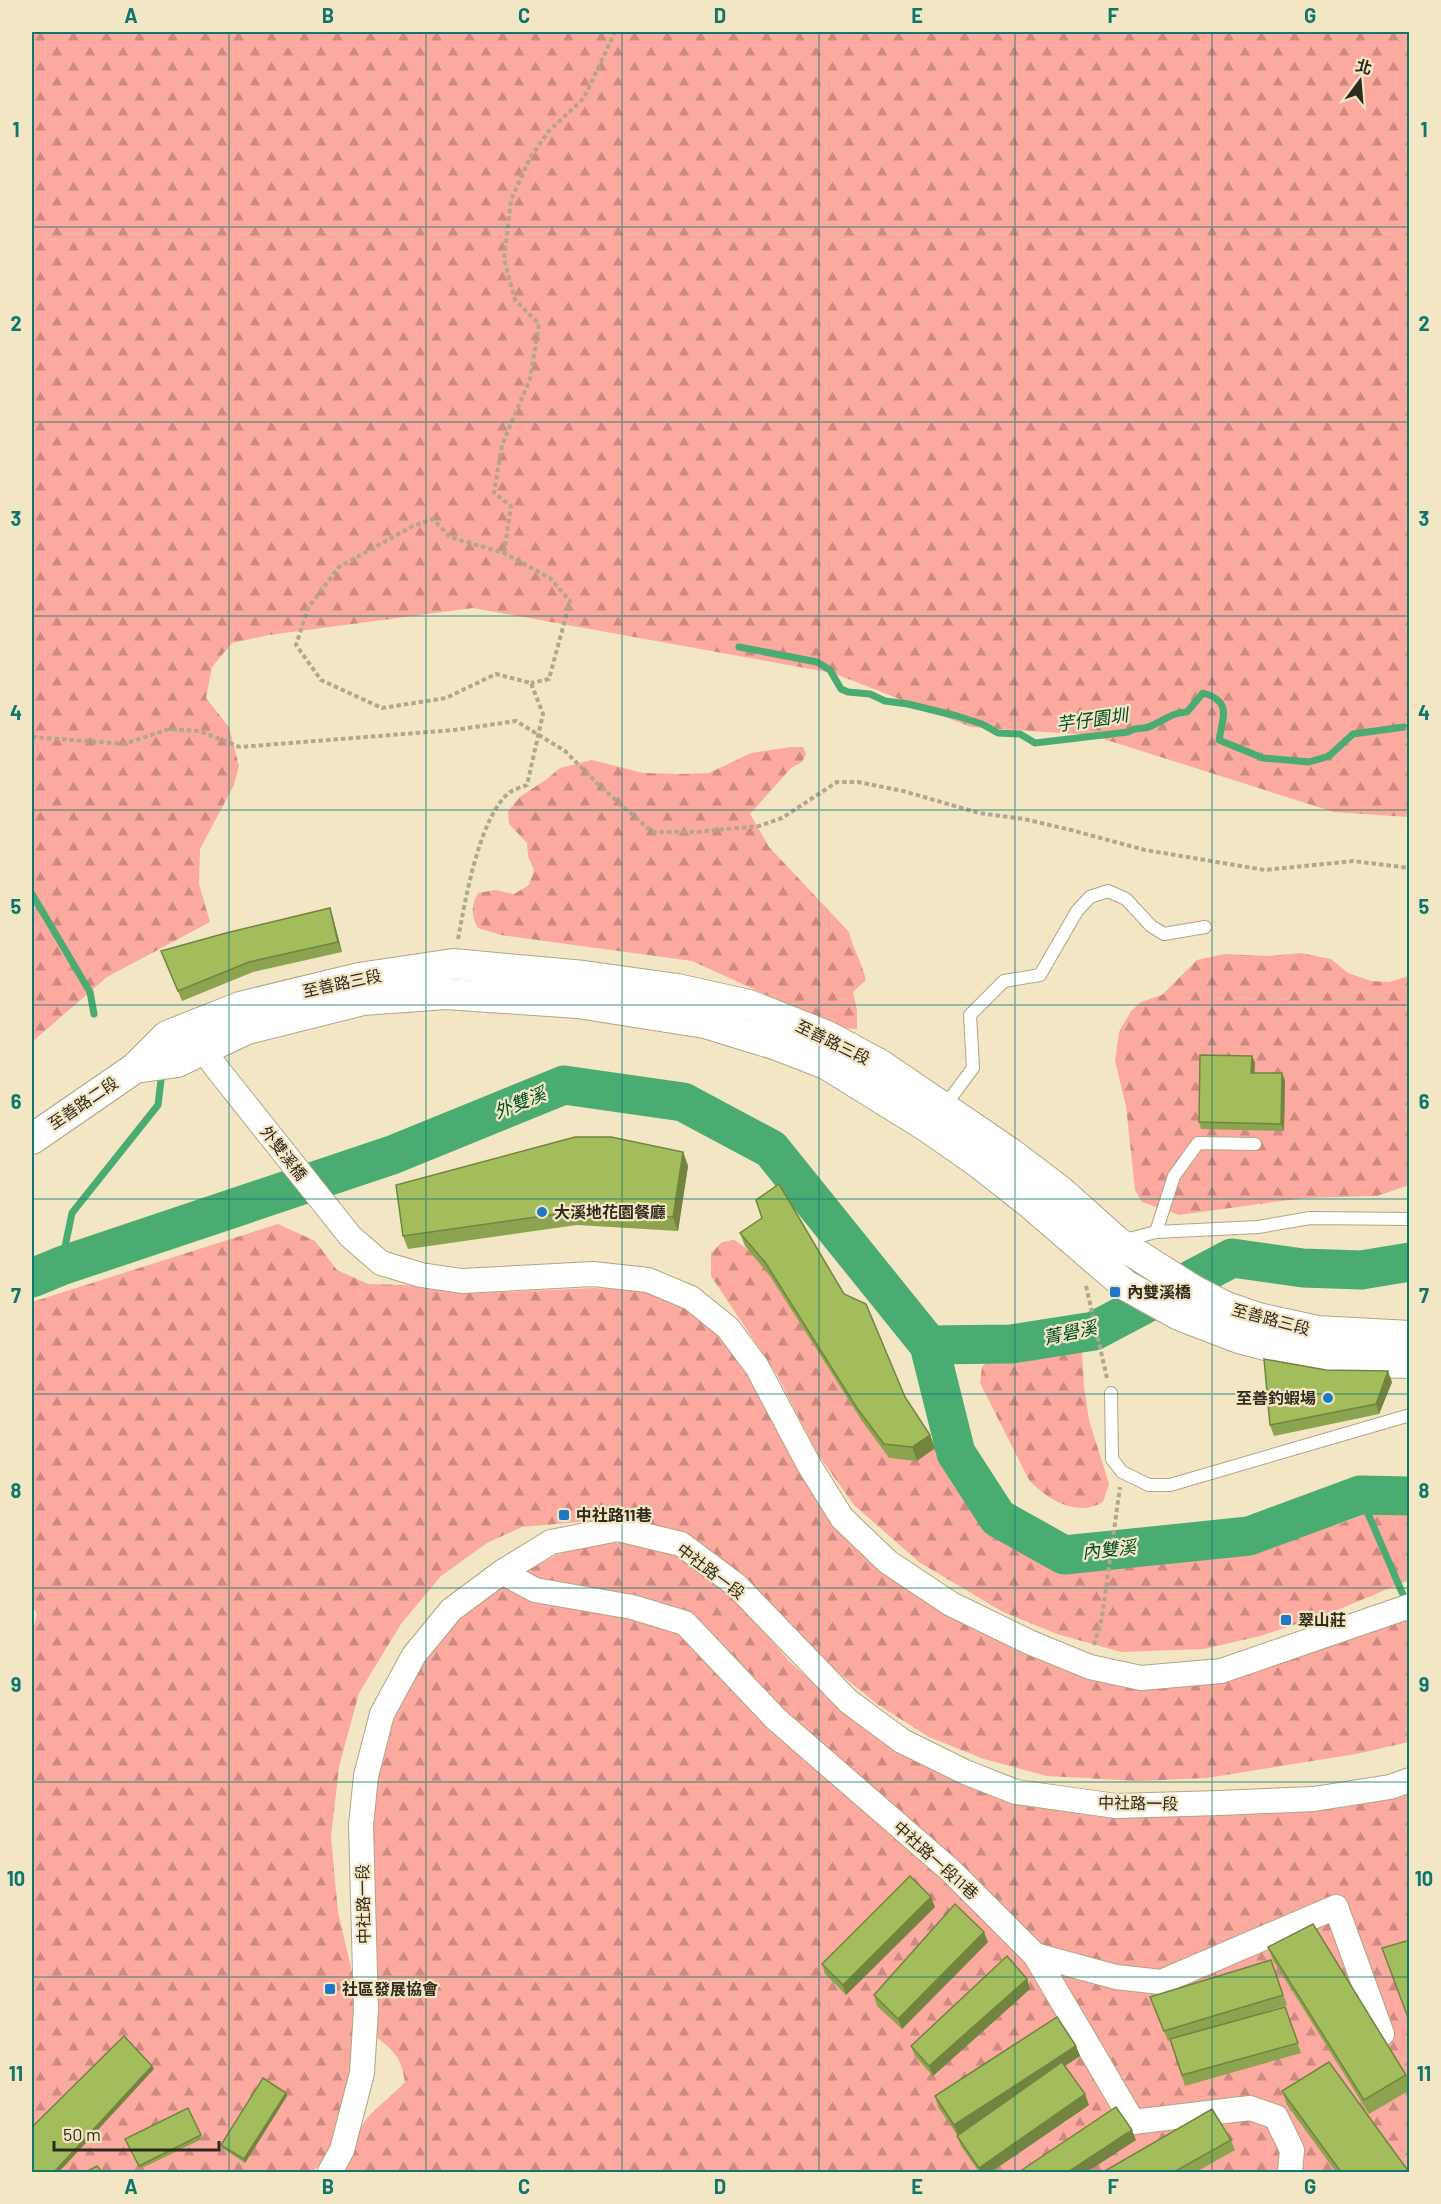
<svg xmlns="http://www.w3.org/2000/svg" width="1441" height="2204" viewBox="0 0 1441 2204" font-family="Barlow,'Noto Sans TC',sans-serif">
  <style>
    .forest { fill: url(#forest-firs) }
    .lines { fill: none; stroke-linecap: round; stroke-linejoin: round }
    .stream { stroke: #4bac71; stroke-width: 7 }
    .river { stroke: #4bac71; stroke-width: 39 }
    .service-casing { stroke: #b1a586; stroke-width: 14 }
    .minor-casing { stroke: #b1a586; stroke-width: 26 }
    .tertiary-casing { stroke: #b1a586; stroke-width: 32 }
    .path { stroke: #b0a78d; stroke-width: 4; stroke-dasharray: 4.5 3; stroke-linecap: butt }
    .service { stroke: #fff; stroke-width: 12 }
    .minor { stroke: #fff; stroke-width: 24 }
    .tertiary { stroke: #fff; stroke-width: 30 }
    .wall { fill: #8ca34f }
    .shaded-wall { fill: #728440 }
    .building { fill: #a3bd5c; stroke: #728440; stroke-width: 1.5 }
    .grid { fill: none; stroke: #0f766e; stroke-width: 1.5; stroke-opacity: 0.55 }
    .poi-dot { fill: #1d78c5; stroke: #f2e6c5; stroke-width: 2 }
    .labels { text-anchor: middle; stroke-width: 4.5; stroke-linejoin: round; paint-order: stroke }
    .street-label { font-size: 16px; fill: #2f2a1e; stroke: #f2e6c5 }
    .poi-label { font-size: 16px; font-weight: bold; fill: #2f2a1e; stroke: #f2e6c5; text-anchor: start }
    .water-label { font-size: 18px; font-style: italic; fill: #004e27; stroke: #f2e6c5 }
    .neatline { fill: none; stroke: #0f766e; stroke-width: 2 }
    .grid-label { font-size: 20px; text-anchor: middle; font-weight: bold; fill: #0f766e }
  </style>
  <defs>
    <pattern id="forest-firs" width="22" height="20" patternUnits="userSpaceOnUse" patternTransform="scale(1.5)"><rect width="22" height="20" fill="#fca9a0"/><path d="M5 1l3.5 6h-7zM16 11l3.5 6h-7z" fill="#cc8a82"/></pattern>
  </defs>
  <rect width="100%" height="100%" fill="#f2e6c5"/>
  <!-- forest -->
  <g class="forest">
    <path d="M 32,32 L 1409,32 L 1409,817 L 1334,812 L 1091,735 L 971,727 L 833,673 L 473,608 L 269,635 L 232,643 L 212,667 L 206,698 L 229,727 L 239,766 L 234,785 L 200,849 L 199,884 L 210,922 L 107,977 L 32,1042 Z"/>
    <path d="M 791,747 L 803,747 L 806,754 L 802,762 L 791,768 L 750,814 L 769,847 L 849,932 C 853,949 862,963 866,980 L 853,992 L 857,1010 L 857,1029 L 839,1028 L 692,961 L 501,935 L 478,928 C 471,915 471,906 478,893 L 495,890 L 514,894 L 529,885 L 534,870 L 528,856 L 527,843 L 509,824 L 508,811 L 521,796 L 547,779 L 560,768 L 592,760 L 643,773 L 681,774 L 709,773 L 751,753 Z"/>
    <path d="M 1300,953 L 1331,959 L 1348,973 L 1371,981 L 1389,982 L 1409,976 L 1409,1185 L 1377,1196 L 1304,1198 L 1179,1215 L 1142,1202 L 1135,1190 L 1126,1106 L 1115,1061 L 1119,1032 L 1131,1011 L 1141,1002 L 1162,995 L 1197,960 L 1224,954 L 1269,956 Z"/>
    <path d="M 278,1224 L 315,1241 L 337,1270 L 368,1284 L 406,1285 L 480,1293 L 593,1288 L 645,1291 L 683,1306 L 726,1338 L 868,1555 L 1130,1684 L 1409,1616 L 1409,1742 L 1356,1754 L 1207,1778 L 1138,1781 L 1047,1776 L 984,1759 L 929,1737 L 877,1704 L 824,1661 L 774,1615 L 626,1522 L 588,1521 L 522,1527 L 487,1543 L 441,1576 L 401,1624 L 359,1693 L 339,1767 L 331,1837 L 338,1912 L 352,1972 L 354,2006 L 354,2057 L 347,2097 L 330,2147 L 321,2165 L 311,2172 L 32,2172 L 32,1633 L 37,1614 L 32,1605 L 32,1302 Z"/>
    <path d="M 734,1240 C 764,1257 782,1294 800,1323 C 829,1368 857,1414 889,1458 L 917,1460 L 935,1448 L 956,1465 L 972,1496 L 996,1521 L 1021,1543 L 1049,1560 L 1091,1564 L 1265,1544 L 1339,1524 L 1376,1510 L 1409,1503 L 1409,1580 L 1335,1611 L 1260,1636 L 1204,1649 L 1121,1652 L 1057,1634 L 1003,1612 L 919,1562 L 854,1505 L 817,1453 L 777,1375 L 711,1276 L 711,1253 L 722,1242 Z"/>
    <path d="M 1069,1342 L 1077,1343 L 1082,1351 L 1084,1386 L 1089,1420 L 1109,1484 L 1103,1502 C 1076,1518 1047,1499 1029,1480 L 980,1383 L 982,1367 L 994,1356 Z"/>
    <path d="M 598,1543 L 629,1543 L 671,1553 L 693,1563 L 727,1589 L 790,1662 L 847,1713 L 1091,1814 L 1198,1816 L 1318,1809 L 1402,1797 L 1409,1794 L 1409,2172 L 342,2172 C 345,2155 361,2122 374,2111 C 384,2101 395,2093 405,2082 C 401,2057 395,2052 375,2036 L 372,1780 L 384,1733 L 411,1677 L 446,1629 L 493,1590 L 556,1555 Z"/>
  </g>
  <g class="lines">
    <!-- stream -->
    <g class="stream">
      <path d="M 739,647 L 817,662 L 830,670 L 841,689 L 848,692 L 870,694 L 885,701 L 908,704 L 957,716 L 982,724 L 998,733 L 1020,734 L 1035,743 L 1128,732 C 1136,726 1143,730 1151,726 C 1165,720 1171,713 1187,712 L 1203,693 C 1232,701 1223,717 1219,740 L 1263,758 L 1309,762 L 1329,756 L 1353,734 L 1404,727"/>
      <path d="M 32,894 L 90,992 L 94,1014"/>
      <path d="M 61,1266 L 72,1213 L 158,1105 L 161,1080"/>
      <path d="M 1360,1495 L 1407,1604"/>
    </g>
    <!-- river -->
    <g class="river">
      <path d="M 32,1278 L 61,1266 L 392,1155 L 564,1085 L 683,1102 L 771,1149 L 929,1345 L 956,1453 L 998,1518 L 1064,1555 L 1249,1536 L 1360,1495 L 1410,1496"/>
      <path d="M 929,1345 L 1011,1344 L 1094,1331 L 1232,1258 L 1303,1268 L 1361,1270 L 1410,1262"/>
    </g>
    <!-- service casing -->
    <g class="service-casing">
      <g id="service">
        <path d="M 944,1107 L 973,1068 L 970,1015 L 1004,981 L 1040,975 L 1077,911 L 1090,897 L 1108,891 L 1126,899 L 1151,926 L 1164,934 L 1205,927"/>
        <path d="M 1156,1232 L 1174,1176 L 1198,1143 L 1255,1144"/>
        <path d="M 1121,1241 L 1156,1232 L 1258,1227 L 1310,1218 L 1410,1219"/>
        <path d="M 1111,1393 L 1112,1459 L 1122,1472 L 1149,1485 L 1170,1485 L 1410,1415"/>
      </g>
    </g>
    <!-- minor casing -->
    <g class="minor-casing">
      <g id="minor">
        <path d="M 195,1036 L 215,1066 L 350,1236 L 381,1263 L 421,1275 L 462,1281 L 593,1274 L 648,1280 L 691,1298 L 728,1328 L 757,1367 L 809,1465 L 842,1518 L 888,1562 L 951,1604 L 1029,1642 L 1090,1667 L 1141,1678 L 1221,1671 L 1410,1606"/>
        <path d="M 502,1572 L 535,1590 L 632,1607 L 685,1623 L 776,1719 L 950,1870 L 1035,1955 L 1133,2122 L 1250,2108 L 1276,2117 L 1292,2150 L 1290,2172"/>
        <path d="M 1035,1955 L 1116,1977 L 1161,1982 L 1336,1907 L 1382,2034"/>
        <path d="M 330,2172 L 342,2150 L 362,2073 L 366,2010 L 361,1825 L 366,1776 L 382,1714 L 414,1655 L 451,1610 L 502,1572 L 551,1542 L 618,1529 L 681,1544 L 736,1585 L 848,1701 L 902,1741 L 965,1772 L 1016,1792 L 1116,1806 L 1220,1803 L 1314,1799 L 1390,1787 L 1410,1780"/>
      </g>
    </g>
    <!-- tertiary casing -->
    <g class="tertiary-casing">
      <g id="tertiary">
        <path d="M 135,1068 L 177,1062 L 247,1029 L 363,1000 L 446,994 L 578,1003 L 705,1023 L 777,1045 L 826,1064 L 926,1126 L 979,1163 L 1031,1204 L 1125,1285 L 1179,1315 L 1239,1338 L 1296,1353 L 1374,1362 L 1410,1363"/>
        <path d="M 32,1139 L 135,1068 L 167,1036 L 240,1007 L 359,978 L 453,964 L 584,976 L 677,989 L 749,1005 L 827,1036 L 879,1064 L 1010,1153 L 1059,1190 L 1117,1242 L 1193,1290 L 1226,1307 L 1258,1318 L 1317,1331 L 1410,1336"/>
      </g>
    </g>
    <!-- path -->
    <g class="path">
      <path d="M 504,553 L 511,506 L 494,493 L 502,445 L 530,379 L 539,324 L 515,300 L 504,259 L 511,200 L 530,158 L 548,132 L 584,98 L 615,32"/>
      <path d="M 1410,728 L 1407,729 L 1410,745"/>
      <path d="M 32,737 L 124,744 L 169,729 L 199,731 L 240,747 L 454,730 L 516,721 L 565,751 L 600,786 L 652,832 L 696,832 L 759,826 L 782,818 L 837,782 L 858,782 L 903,791 L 979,813 L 1024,819 L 1071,830 L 1145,850 L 1265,870 L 1353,861 L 1410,868"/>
      <path d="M 458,939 C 465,902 479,816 510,792 C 515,789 522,787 527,785 L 543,714 L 531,683 L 496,674 L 446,698 L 382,708 L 321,680 L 296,645 L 308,608 L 339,567 L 413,526 L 433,519 L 450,537 L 504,553 L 550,578 L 570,601 L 549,679 L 531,683"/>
      <path d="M 1086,1286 L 1107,1378"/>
      <path d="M 1094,1645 L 1102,1617 L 1120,1487"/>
    </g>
    <!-- service -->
    <use href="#service" class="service"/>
    <!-- minor -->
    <use href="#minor" class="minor"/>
    <!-- tertiary -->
    <use href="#tertiary" class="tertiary"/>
  </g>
  <!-- wall -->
  <g class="wall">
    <path d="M 333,918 L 342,952 L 253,972 L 182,1001 L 161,951 Z"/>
    <path d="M 1252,1056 L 1255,1063 L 1254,1073 L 1285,1080 L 1284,1131 L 1201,1129 L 1199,1122 Z"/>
    <path d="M 683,1152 L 688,1166 L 678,1231 L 577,1225 L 408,1249 L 403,1236 Z"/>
    <path d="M 740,1233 L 905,1397 L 930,1435 L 935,1448 L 917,1461 L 889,1458 L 862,1421 L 770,1276 L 745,1246 Z"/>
    <path d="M 1392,1382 L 1379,1414 L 1274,1436 L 1270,1425 Z"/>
    <path d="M 935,1907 L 846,1995 L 825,1974 L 822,1964 Z"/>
    <path d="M 988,1942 L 902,2029 L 877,2006 L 874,1995 Z"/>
    <path d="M 1268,1947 L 1406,2075 L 1410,2083 L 1410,2090 L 1369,2114 L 1273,1960 Z"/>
    <path d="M 1271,1960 L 1287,2005 L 1222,2025 L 1285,2007 L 1301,2053 L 1185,2086 L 1170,2040 L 1168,2041 L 1154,2007 Z"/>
    <path d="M 1027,1979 L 1030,1989 L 933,2076 L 915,2056 L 911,2046 Z"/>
    <path d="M 1076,2046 L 1080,2056 L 1065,2066 L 1089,2105 L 991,2172 L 979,2172 L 961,2146 L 957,2136 L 958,2136 L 938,2107 L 935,2096 Z"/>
    <path d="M 1282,2091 L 1409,2172 L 1336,2172 L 1287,2105 Z"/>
    <path d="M 286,2093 L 287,2096 L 245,2163 L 222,2148 L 221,2145 Z"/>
    <path d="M 201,2135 L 202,2139 L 140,2169 L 127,2142 Z"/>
    <path d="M 1231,2140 L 1235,2150 L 1196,2172 L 1103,2172 Z"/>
  </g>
  <!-- shaded-wall -->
  <g class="shaded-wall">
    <path d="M 330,908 L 333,918 L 342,952 L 338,942 Z"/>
    <path d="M 1252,1056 L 1255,1063 L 1254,1080 L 1251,1073 Z"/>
    <path d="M 1282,1073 L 1285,1080 L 1284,1131 L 1281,1124 Z"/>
    <path d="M 683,1152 L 688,1166 L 678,1231 L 673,1217 Z"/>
    <path d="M 1388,1371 L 1392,1382 L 1379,1414 L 1376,1404 Z"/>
    <path d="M 930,1435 L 935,1448 L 917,1461 L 912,1447 Z"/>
    <path d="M 931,1897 L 935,1907 L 846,1995 L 843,1985 Z"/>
    <path d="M 984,1932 L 988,1942 L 902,2029 L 898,2019 Z"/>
    <path d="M 1027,1979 L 1030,1989 L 933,2076 L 929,2066 Z"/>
    <path d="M 1076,2046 L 1080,2056 L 958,2136 L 954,2125 Z"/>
    <path d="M 152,2066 L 154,2069 L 59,2172 L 54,2172 Z"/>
    <path d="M 286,2093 L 287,2096 L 245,2163 L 244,2159 Z"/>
    <path d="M 1085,2094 L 1089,2105 L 991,2172 L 981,2172 L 979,2168 Z"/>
    <path d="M 1132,2130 L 1136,2140 L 1087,2172 L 1068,2172 Z"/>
  </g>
  <!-- building -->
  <g class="building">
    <path d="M 330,908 L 338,942 L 249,962 L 178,991 L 161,951 L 226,933 Z"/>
    <path d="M 1200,1055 L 1252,1056 L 1251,1073 L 1282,1073 L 1281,1124 L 1199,1122 Z"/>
    <path d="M 575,1137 L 611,1137 L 683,1152 L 673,1217 L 572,1212 L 403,1236 L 396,1185 Z"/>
    <path d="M 779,1184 L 844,1294 L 866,1304 L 905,1397 L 930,1435 L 912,1447 L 884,1444 L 857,1408 L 765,1262 L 740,1233 L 762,1218 L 756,1200 Z"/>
    <path d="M 1264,1359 L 1326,1370 L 1388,1371 L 1376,1404 L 1270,1425 Z"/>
    <path d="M 910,1876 L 931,1897 L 843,1985 L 822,1964 Z"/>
    <path d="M 955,1904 L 984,1932 L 898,2019 L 874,1995 Z"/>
    <path d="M 1313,1924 L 1406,2075 L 1364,2100 L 1268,1947 Z"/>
    <path d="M 1410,1940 L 1410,2023 L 1382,1948 Z"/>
    <path d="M 1007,1956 L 1027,1979 L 929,2066 L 911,2046 Z"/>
    <path d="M 1271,1960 L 1283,1995 L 1164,2031 L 1150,1997 Z"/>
    <path d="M 1285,2007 L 1298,2043 L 1182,2075 L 1170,2039 Z"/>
    <path d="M 1057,2017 L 1076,2046 L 954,2125 L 935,2096 Z"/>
    <path d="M 124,2036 L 152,2066 L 54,2172 L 32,2172 L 32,2127 Z"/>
    <path d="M 1062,2062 L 1085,2094 L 979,2168 L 957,2136 Z"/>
    <path d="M 1329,2062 L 1409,2172 L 1341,2172 L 1282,2091 Z"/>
    <path d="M 263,2078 L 286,2093 L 244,2159 L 221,2145 Z"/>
    <path d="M 1116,2107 L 1132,2130 L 1068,2172 L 1019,2172 Z"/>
    <path d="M 188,2108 L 201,2135 L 139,2166 L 125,2139 Z"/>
    <path d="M 1212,2109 L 1231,2140 L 1174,2172 L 1103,2172 Z"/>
    <path d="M 97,2166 L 102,2172 L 86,2172 Z"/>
  </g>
  <!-- grid -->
  <path class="grid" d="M 229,32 L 229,2172M 426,32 L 426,2172M 622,32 L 622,2172M 819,32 L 819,2172M 1015,32 L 1015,2172M 1212,32 L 1212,2172M 32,227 L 1410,227M 32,422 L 1410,422M 32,616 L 1410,616M 32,810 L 1410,810M 32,1005 L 1410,1005M 32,1199 L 1410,1199M 32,1394 L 1410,1394M 32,1588 L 1410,1588M 32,1782 L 1410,1782M 32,1977 L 1410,1977"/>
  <!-- markers -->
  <g class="poi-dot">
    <circle cx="542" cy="1212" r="6"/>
    <rect x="1109" y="1286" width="12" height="12" rx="3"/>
    <circle cx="1328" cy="1398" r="6"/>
    <rect x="558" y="1509" width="12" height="12" rx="3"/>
    <rect x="1280" y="1614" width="12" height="12" rx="3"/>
    <rect x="324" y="1983" width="12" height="12" rx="3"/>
  </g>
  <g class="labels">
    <!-- street labels -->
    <g class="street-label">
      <text transform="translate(342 983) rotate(-12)" y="6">至善路三段</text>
      <text transform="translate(833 1042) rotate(26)" y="6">至善路三段</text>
      <text transform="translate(83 1103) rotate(-34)" y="6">至善路二段</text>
      <text transform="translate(284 1153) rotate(52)" y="6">外雙溪橋</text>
      <text transform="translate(1271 1319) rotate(15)" y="6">至善路三段</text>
      <text transform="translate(711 1571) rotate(37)" y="6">中社路一段</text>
      <text transform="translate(1138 1803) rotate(1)" y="6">中社路一段</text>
      <text transform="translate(936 1860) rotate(42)" y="6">中社路一段11巷</text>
      <text transform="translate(363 1904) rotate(-91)" y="6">中社路一段</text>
    </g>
    <!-- poi labels -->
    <g class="poi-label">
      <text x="554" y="1218">大溪地花園餐廳</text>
      <text x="1127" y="1298">內雙溪橋</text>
      <text x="1316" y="1404" text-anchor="end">至善釣蝦場</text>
      <text x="576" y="1521">中社路11巷</text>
      <text x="1298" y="1626">翠山莊</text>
      <text x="342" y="1995">社區發展協會</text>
    </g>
    <!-- water labels -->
    <g class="water-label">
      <text transform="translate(1092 720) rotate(-8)" y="6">芋仔園圳</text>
      <text transform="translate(520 1103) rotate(-22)" y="6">外雙溪</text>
      <text transform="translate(1070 1333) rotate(-12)" y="6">菁礐溪</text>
      <text transform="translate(1109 1550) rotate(-6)" y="6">內雙溪</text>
    </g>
  </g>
  <!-- border -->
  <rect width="1441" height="2204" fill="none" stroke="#f2e6c5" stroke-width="66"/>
  <!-- north arrow -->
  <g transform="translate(1360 81) rotate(16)" stroke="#f2e6c5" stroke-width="4.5" paint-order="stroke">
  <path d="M0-4.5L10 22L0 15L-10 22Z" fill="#2f2a1e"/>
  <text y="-9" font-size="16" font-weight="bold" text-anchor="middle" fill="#2f2a1e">北</text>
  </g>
  <!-- scale -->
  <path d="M54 2141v9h165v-9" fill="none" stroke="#2f2a1e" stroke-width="3"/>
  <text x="63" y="2141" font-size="18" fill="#2f2a1e" stroke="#f2e6c5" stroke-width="4.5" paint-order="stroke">50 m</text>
  <rect x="33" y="33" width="1375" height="2138" class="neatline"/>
  <g class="grid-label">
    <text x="131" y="23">A</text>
    <text x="328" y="23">B</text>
    <text x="524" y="23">C</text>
    <text x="720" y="23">D</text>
    <text x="917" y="23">E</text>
    <text x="1113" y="23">F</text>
    <text x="1310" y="23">G</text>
    <text x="16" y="137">1</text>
    <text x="1424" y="137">1</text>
    <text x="16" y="331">2</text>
    <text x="1424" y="331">2</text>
    <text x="16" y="526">3</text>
    <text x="1424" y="526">3</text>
    <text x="16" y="720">4</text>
    <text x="1424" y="720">4</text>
    <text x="16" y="914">5</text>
    <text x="1424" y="914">5</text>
    <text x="16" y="1109">6</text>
    <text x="1424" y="1109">6</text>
    <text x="16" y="1303">7</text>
    <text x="1424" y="1303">7</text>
    <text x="16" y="1498">8</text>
    <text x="1424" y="1498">8</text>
    <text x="16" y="1692">9</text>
    <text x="1424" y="1692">9</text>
    <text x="16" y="1886">10</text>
    <text x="1424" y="1886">10</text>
    <text x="16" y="2081">11</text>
    <text x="1424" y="2081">11</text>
    <text x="131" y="2194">A</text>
    <text x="328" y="2194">B</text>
    <text x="524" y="2194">C</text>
    <text x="720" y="2194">D</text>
    <text x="917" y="2194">E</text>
    <text x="1113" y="2194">F</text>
    <text x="1310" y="2194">G</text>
  </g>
</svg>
